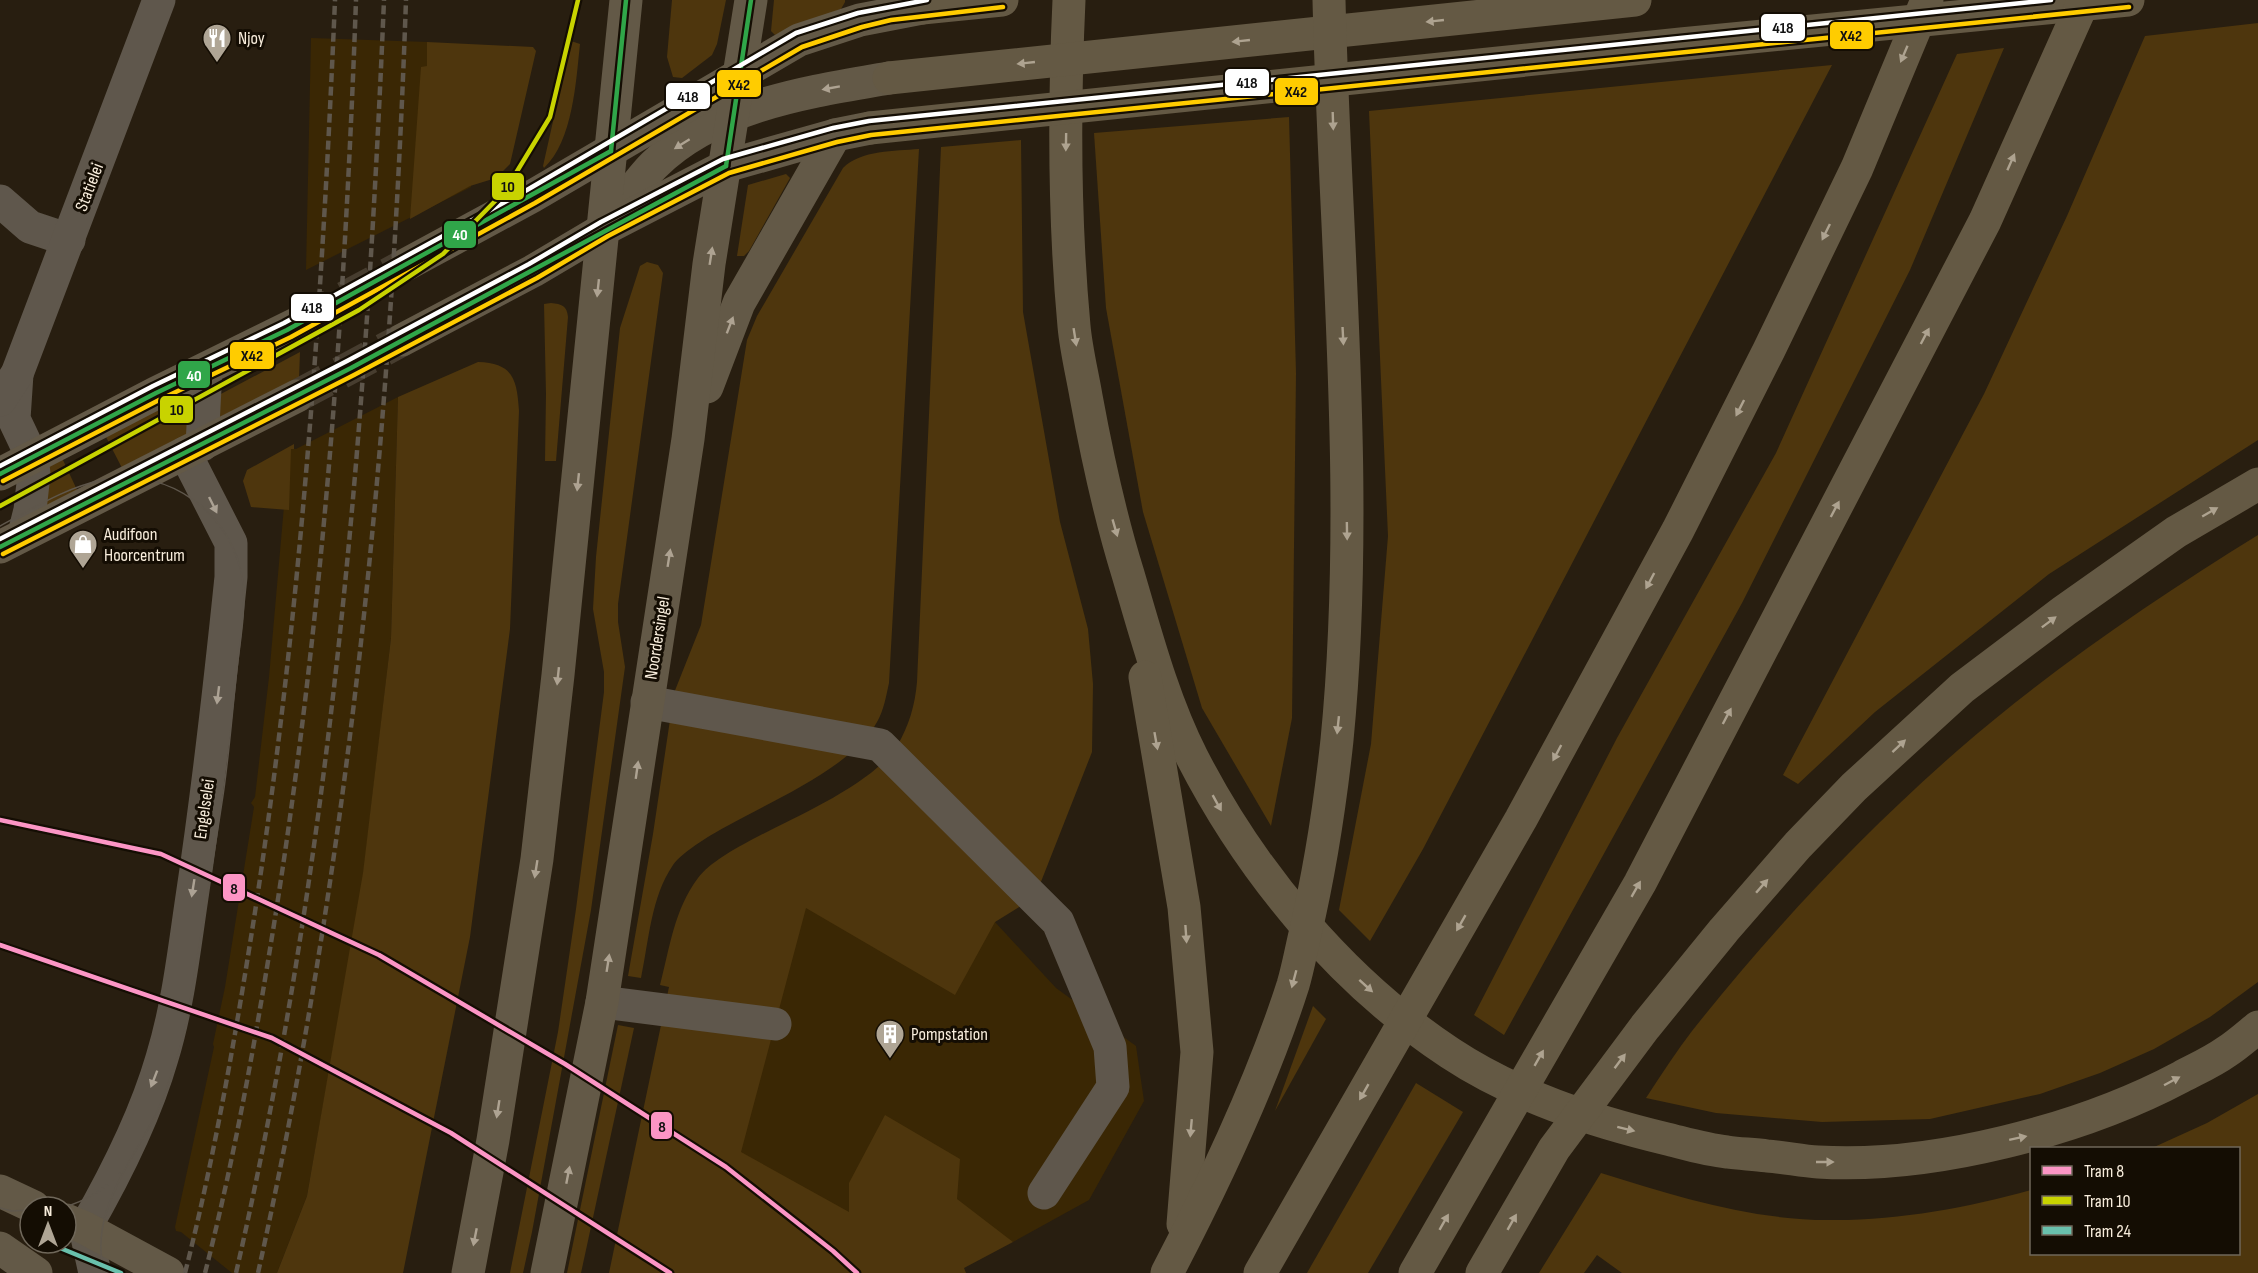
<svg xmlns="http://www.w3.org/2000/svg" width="2258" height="1273" viewBox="0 0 2258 1273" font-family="'Sofia Sans Condensed',sans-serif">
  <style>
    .built { fill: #3a2704 }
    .green { fill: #4e360d }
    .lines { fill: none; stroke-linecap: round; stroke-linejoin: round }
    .major-tunnel { stroke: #473d2f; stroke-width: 33; stroke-dasharray: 33 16; stroke-linecap: butt }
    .minor { stroke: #5f574c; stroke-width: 33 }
    .major { stroke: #635947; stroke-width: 33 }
    .highway { stroke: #645944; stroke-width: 33 }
    .tram { stroke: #5f574c; stroke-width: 1.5 }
    .rail { stroke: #5f574c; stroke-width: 4.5; stroke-dasharray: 9 4.5; stroke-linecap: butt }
    .bus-1-casing { stroke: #140d03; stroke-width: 9 }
    .bus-2-casing { stroke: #140d03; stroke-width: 9 }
    .bus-3-casing { stroke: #140d03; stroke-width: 9 }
    .bus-1 { stroke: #30a649; stroke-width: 4.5 }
    .bus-2 { stroke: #fc0; stroke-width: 4.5 }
    .bus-3 { stroke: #fff; stroke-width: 4.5 }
    .tram-1-casing { stroke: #140d03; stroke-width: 9 }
    .tram-2-casing { stroke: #140d03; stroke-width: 9 }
    .tram-3-casing { stroke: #140d03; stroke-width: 9 }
    .tram-1 { stroke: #fc95c5; stroke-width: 4.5 }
    .tram-2 { stroke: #c8d300; stroke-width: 4.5 }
    .tram-3 { stroke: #69c0ac; stroke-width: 4.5 }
    .oneway { fill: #aea390 }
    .oneway2 { fill: #aea392 }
    .oneway3 { fill: #aca294 }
    .labels { text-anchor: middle; stroke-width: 6; stroke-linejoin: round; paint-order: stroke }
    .poi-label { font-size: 18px; fill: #f8eddc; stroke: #140d03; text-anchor: start }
    .street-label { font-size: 18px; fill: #f8eddc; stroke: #140d03 }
    .line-badge { stroke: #140d03; stroke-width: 2 }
    .badge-label { font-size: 16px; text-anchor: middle; font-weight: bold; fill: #fff }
    .pale-badge-label { font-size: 16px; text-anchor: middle; font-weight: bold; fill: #111 }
  </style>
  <rect width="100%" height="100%" fill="#281e10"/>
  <!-- built -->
  <g class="built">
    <path d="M 311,38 L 427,42 L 427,67 L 475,67 L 471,187 L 306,270 Z"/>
    <path d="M 398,397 L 391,638 L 383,707 L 362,885 L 307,1196 L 277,1273 L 232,1273 L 181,1232 L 176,1231 L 175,1227 L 214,1047 L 213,1044 L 225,987 L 254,807 L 251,803 L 255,797 L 269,677 L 289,449 L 296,449 Z"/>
    <path d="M 759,895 L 995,922 L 1056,988 L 1136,1046 L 1144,1101 L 1089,1200 L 1013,1242 L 860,1216 L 818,1220 L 712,1154 Z"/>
  </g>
  <!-- green -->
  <g class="green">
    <path d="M 672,0 L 726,0 L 717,44 L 712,55 L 682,78 L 673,77 L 667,57 Z"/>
    <path d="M 774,0 L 845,0 L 845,2 L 841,9 L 775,35 L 771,31 Z"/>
    <path d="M 2258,23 L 2258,440 L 2049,574 L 1875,712 L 1798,784 L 1783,775 L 1984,394 L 2067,216 L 2145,36 Z"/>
    <path d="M 571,41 L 580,44 C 576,81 573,141 544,168 L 543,166 Z"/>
    <path d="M 427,42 L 533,47 L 536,51 L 510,164 L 496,178 L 470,186 L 410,219 L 421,67 L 427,66 Z"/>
    <path d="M 2004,48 L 1910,270 L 1742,603 L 1504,1035 L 1474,1015 L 1617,738 L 1776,453 L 1957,54 Z"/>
    <path d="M 1832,65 L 1423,849 L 1370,941 L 1339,910 L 1371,744 L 1388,536 L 1369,111 Z"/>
    <path d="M 1289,117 L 1296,373 L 1292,718 L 1271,826 L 1202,708 L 1143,512 L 1106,308 L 1094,133 Z"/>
    <path d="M 1021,140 L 1023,312 L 1060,522 L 1088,629 L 1093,684 L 1092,752 L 1035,897 L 995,922 L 955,995 L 806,908 L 741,1152 L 849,1212 L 849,1183 L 885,1115 L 960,1159 L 957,1199 L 1013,1242 L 964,1268 L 966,1273 L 609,1273 L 669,987 L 660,985 C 670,947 674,910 698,878 C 709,863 736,848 753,839 C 793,818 873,784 897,746 C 909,726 915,705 917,682 L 941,147 Z"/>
    <path d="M 919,149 L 889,683 C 886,696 884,710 877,722 C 854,766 772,801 729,825 C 715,832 682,852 673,865 C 651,897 649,940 641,978 L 628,976 L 653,834 L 674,693 L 701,625 L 747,340 L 757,316 L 843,168 C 861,150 895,151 919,149 Z"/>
    <path d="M 786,174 L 790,178 L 749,251 L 744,256 L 737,256 L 748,185 Z"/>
    <path d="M 647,262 L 658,265 L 663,273 L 618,604 L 618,622 L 625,667 L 591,910 L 532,1232 L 523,1273 L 510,1273 L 558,1032 L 576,909 L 604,692 L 604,672 L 593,609 L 596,557 L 620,328 L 640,266 Z"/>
    <path d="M 551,303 C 562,304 567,306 568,317 L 556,461 L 545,461 L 546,394 L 544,304 Z"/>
    <path d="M 300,352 L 299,379 L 218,418 L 219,395 Z"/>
    <path d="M 478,362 C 513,363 517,379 519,411 L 510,629 L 470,937 L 403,1273 L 277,1273 L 307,1196 L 363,873 L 391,638 L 398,397 Z"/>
    <path d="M 188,396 L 189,399 L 187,434 L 122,468 L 105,435 Z"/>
    <path d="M 294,444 L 294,449 L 291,449 L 289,510 L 251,507 L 243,481 L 247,470 Z"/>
    <path d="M 62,458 L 78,492 L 44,508 L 43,471 Z"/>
    <path d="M 2258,535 L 2258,982 L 2210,1017 L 2154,1049 L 2100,1073 L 2040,1094 L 1930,1119 L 1822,1122 L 1716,1113 L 1646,1098 C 1661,1075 1676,1052 1692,1031 C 1772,930 1860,836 1957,751 C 2050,670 2153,600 2258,535 Z"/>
    <path d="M 1313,1006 L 1326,1019 L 1275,1111 Z"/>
    <path d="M 618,1025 L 634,1028 L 581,1273 L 567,1273 Z"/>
    <path d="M 1416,1083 L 1463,1112 L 1368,1273 L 1307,1273 Z"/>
    <path d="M 2258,1094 L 2258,1273 L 1622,1273 L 1597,1255 L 1584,1273 L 1539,1273 L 1601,1173 C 1674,1196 1751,1220 1828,1220 C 1896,1221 1966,1208 2031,1190 L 2032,1254 L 2238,1254 L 2238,1148 L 2152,1148 L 2207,1123 Z"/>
  </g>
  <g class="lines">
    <!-- major-tunnel -->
    <g class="major-tunnel">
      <path d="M 302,321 L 407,264"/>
      <path d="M 297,396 L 402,340"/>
    </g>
    <!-- minor -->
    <g class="minor">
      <path d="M 0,201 L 30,227 L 69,240"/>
      <path d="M 17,374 L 14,419 L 32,457 L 34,474 L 30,510 L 24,534"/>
      <path d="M 0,400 L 17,374 L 159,0"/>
      <path d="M 202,445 L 206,369"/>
      <path d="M 647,702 L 880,745 L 1058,922 L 1110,1047 L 1113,1087 L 1044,1193"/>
      <path d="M 602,1002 L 775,1024"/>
      <path d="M 95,1273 L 85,1228 C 116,1174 145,1117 162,1058 C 178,1006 184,951 192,897 C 208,791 220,684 231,577 L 231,543 L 185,453"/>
    </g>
    <!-- major -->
    <g class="major">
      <path d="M 609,223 C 623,203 637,182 654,165 C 715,105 808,92 889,78"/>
      <path d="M 407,264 L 531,197 L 799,40 L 860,20 L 922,8"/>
      <path d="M 402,340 L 533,271 L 604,229 L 726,166 L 835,135 L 870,128"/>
      <path d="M 707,387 L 739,303 L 835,135"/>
      <path d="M 0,474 L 156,393 L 302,321"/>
      <path d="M 0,547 L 297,396"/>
      <path d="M 0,1191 L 34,1207"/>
      <path d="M 66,1220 L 85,1228 L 168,1273"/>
      <path d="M 0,1248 L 36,1273"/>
      <path d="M 468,1273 L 493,1140 L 537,859 L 558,675 L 626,0"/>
      <path d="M 547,1273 L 602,1002 L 688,439 L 709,264 L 751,0"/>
    </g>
    <!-- highway -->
    <g class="highway">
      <path d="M 1069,0 C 1064,108 1064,218 1074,326 C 1076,349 1082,373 1086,396 C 1097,456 1110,516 1128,574 C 1146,635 1163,700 1192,757 C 1251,872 1341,981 1450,1053 C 1515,1096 1592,1121 1667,1139 C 1687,1144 1707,1150 1727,1152 C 1740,1154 1754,1154 1767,1156 C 1784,1157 1801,1161 1818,1162 C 1932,1169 2081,1130 2181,1077 C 2196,1069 2212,1062 2226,1052 C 2237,1045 2247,1036 2258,1027"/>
      <path d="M 922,8 L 1002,0"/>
      <path d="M 889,78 L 1635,0"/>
      <path d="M 870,128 L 1681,44 L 2128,0"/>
      <path d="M 1145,677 L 1184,907 L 1197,1052 L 1183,1224"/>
      <path d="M 1167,1273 C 1214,1183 1262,1082 1293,985 C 1298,968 1301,951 1305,934 C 1320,870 1330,805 1337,740 C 1361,494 1335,246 1329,0"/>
      <path d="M 1260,1273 L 1521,819 L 1678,530 L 1769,350 L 1857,168 L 1927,0"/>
      <path d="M 1415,1273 L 1640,883 L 1985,221 L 2084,0"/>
      <path d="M 1482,1273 L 1554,1149 L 1645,1027 L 1724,930 L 1798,845 L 1854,787 L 1962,688 L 2064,611 L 2176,532 L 2258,484"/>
    </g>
    <!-- tram -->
    <g class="tram">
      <path d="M 0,526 C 32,509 66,487 103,480 C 169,466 234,515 243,582 C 246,611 240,641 237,669 C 232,713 229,758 222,802 C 214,854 206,906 197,959 C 192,987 189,1017 181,1044 C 174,1068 166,1094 155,1116 C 131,1163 87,1217 105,1273"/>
      <path d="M 64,1207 C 86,1201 104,1190 120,1173"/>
      <path d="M 0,1208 L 12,1211 L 30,1210"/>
    </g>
    <!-- rail -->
    <g class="rail">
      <path d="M 185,1273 C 215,1155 236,1033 255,912 C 301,610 322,305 335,0"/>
      <path d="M 205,1273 C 235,1156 256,1037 275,918 C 323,615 345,307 356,0"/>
      <path d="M 236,1273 C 332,855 366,427 384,0"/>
      <path d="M 258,1273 C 351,855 391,427 406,0"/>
    </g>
    <!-- bus-1 casing -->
    <g class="bus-1-casing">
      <g id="bus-1">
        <path d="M 611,151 L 626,0"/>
        <path d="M 726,166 L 751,0"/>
        <path d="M 0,474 L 156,393 L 287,330 L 611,151"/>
        <path d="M 0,547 L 351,368 L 726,166"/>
      </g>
    </g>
    <!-- bus-2 casing -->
    <g class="bus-2-casing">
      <g id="bus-2">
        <path d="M 3,481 L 159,400 L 291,337 L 535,203 L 802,47 L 862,27 L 891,20 L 1003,7"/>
        <path d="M 3,554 L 354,375 L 537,278 L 608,236 L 729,173 L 837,142 L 871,135 L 2129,7"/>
      </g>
    </g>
    <!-- bus-3 casing -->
    <g class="bus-3-casing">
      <g id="bus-3">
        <path d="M 0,466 L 153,386 L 284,323 L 527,190 L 796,33 L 858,13 L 927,0"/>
        <path d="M 0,539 L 347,361 L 529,264 L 601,222 L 723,159 L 833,128 L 869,121 L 2051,0"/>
      </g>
    </g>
    <!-- bus-1 -->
    <use href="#bus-1" class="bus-1"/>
    <!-- bus-2 -->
    <use href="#bus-2" class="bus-2"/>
    <!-- bus-3 -->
    <use href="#bus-3" class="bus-3"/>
    <!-- tram-1 casing -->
    <g class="tram-1-casing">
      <g id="tram-1">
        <path d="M 0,820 L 161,854 L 379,955 L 565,1064 L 726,1167 L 833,1251 L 857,1273"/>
        <path d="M 0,945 L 272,1038 L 451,1133 L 670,1273"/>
      </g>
    </g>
    <!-- tram-2 casing -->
    <g class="tram-2-casing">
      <path id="tram-2" d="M 0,506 L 359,310 L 443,254 L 505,191 L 550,117 L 578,0"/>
    </g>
    <!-- tram-3 casing -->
    <g class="tram-3-casing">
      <path id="tram-3" d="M 48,1243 L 121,1273"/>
    </g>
    <!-- tram-1 -->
    <use href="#tram-1" class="tram-1"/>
    <!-- tram-2 -->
    <use href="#tram-2" class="tram-2"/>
    <!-- tram-3 -->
    <use href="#tram-3" class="tram-3"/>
  </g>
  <!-- one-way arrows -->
  <defs><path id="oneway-solid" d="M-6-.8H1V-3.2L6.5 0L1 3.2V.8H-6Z" transform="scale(1.5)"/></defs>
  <g class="oneway">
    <use href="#oneway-solid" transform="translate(1435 21) rotate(174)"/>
    <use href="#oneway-solid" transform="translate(1241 41) rotate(174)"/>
    <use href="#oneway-solid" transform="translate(1904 54) rotate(113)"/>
    <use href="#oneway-solid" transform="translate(1026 63) rotate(174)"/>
    <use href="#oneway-solid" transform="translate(1333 121) rotate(88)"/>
    <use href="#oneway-solid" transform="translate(1066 142) rotate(91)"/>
    <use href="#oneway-solid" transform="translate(2011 162) rotate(-66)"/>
    <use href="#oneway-solid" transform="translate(1826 232) rotate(116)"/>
    <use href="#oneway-solid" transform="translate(1343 336) rotate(87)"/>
    <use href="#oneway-solid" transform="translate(1925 336) rotate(-62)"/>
    <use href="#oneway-solid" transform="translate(1075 337) rotate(81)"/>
    <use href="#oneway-solid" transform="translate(1740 408) rotate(117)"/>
    <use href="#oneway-solid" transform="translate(1835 509) rotate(-62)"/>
    <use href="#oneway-solid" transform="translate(2210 512) rotate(-30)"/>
    <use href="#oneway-solid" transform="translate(1115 528) rotate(74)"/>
    <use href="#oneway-solid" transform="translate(1347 531) rotate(89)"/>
    <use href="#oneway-solid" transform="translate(1650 581) rotate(118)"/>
    <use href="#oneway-solid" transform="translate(2049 622) rotate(-37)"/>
    <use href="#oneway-solid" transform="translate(1727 716) rotate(-62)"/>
    <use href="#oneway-solid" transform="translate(1338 725) rotate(96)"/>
    <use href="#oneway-solid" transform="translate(1156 741) rotate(80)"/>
    <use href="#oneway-solid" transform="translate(1899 746) rotate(-43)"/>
    <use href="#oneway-solid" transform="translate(1557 753) rotate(118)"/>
    <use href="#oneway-solid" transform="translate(1217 803) rotate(61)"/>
    <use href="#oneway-solid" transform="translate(1762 886) rotate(-49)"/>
    <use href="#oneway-solid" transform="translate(1636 889) rotate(-60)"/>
    <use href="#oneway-solid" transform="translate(1461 923) rotate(120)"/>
    <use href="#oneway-solid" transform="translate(1186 934) rotate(86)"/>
    <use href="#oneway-solid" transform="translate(1294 979) rotate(105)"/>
    <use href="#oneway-solid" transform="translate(1366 986) rotate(42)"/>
    <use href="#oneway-solid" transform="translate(1539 1058) rotate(-60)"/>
    <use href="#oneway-solid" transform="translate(1620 1061) rotate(-53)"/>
    <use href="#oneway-solid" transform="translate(2172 1081) rotate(-28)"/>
    <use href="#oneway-solid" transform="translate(1364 1092) rotate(120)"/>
    <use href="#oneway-solid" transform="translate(1191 1128) rotate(95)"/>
    <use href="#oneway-solid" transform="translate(1626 1129) rotate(14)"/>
    <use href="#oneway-solid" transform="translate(2018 1138) rotate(-12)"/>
    <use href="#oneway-solid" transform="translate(1825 1162)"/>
    <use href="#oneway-solid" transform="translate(1444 1222) rotate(-60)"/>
    <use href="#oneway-solid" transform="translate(1512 1222) rotate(-60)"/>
  </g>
  <g class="oneway2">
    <use href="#oneway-solid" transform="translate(831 88) rotate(170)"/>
    <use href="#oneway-solid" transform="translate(682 144) rotate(148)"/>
    <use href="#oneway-solid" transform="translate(711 256) rotate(-81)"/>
    <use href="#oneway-solid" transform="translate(598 288) rotate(96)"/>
    <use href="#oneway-solid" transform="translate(730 325) rotate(-69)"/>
    <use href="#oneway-solid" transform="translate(578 482) rotate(96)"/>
    <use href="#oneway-solid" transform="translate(669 558) rotate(-81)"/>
    <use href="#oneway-solid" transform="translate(558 676) rotate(96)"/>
    <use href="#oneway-solid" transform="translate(637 770) rotate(-82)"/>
    <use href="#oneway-solid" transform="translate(536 869) rotate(99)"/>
    <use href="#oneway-solid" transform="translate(608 963) rotate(-81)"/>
    <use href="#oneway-solid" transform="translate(498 1109) rotate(99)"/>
    <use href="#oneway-solid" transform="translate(568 1175) rotate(-79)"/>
    <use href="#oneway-solid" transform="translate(475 1237) rotate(101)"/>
  </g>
  <g class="oneway3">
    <use href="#oneway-solid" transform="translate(213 505) rotate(64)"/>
    <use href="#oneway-solid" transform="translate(218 695) rotate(97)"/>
    <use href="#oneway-solid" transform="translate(193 888) rotate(99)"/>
    <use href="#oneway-solid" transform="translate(154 1079) rotate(111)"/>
  </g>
  <!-- icons -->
  <defs>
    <g id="restaurant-pin" transform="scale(1.5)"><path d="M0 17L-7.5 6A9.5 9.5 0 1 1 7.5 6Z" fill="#afa595" stroke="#140d03"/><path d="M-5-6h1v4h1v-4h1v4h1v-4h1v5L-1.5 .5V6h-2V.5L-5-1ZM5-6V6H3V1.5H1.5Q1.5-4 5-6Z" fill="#fff"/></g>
    <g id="shop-pin" transform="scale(1.5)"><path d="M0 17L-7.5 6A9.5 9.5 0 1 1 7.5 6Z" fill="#afa595" stroke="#140d03"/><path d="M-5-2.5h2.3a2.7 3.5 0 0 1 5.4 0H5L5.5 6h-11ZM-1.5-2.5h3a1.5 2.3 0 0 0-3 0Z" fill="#fff"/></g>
    <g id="building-pin" transform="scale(1.5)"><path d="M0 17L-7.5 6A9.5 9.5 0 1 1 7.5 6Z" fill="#afa595" stroke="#140d03"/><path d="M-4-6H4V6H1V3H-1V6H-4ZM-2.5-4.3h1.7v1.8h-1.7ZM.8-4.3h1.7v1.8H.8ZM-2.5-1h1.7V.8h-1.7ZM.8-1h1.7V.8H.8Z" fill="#fff"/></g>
  </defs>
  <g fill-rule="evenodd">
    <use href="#restaurant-pin" x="217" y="38"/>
    <use href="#shop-pin" x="83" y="544"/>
    <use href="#building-pin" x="890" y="1034"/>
  </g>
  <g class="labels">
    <!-- poi labels -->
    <g class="poi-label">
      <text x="238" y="44">Njoy</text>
      <text x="104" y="540">Audifoon<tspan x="104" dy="21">Hoorcentrum</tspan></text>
      <text x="911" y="1040">Pompstation</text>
    </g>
    <!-- street labels -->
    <g class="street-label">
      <text transform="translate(89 187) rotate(-69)" y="6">Statielei</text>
      <text transform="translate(657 638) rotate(-81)" y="6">Noordersingel</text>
      <text transform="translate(204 809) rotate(-82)" y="6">Engelselei</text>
    </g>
  </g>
  <g class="line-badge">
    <rect x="1760" y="13" width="46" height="29" rx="6" fill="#fff"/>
    <rect x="1829" y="21" width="45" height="29" rx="6" fill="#fc0"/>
    <rect x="1224" y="68" width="46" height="29" rx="6" fill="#fff"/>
    <rect x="716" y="69" width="46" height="29" rx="6" fill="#fc0"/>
    <rect x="1274" y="77" width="45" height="29" rx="6" fill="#fc0"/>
    <rect x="665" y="82" width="46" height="28" rx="6" fill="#fff"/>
    <rect x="491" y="172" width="34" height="29" rx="6" fill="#c8d300"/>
    <rect x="443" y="220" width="34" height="29" rx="6" fill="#30a649"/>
    <rect x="290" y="293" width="45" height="29" rx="6" fill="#fff"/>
    <rect x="229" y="341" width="46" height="29" rx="6" fill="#fc0"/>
    <rect x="177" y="360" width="34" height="29" rx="6" fill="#30a649"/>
    <rect x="159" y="395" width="35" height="29" rx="6" fill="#c8d300"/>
    <rect x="222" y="873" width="24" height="29" rx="6" fill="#fc95c5"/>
    <rect x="650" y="1111" width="23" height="29" rx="6" fill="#fc95c5"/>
  </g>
  <g class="badge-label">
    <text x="460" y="240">40</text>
    <text x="194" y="381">40</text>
  </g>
  <g class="pale-badge-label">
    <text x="1783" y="33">418</text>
    <text x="1851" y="41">X42</text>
    <text x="1247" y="88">418</text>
    <text x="739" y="90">X42</text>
    <text x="1296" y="97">X42</text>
    <text x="688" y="102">418</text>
    <text x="508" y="192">10</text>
    <text x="312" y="313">418</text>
    <text x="252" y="361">X42</text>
    <text x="177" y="415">10</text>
    <text x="234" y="894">8</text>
    <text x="662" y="1132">8</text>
  </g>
  <!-- legend -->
  <rect x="2030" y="1147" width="210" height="108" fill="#140d03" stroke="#6f675a" stroke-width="1.5"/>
  <rect x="2042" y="1166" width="30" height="9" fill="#fc95c5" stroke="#6f675a" stroke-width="1.5"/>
  <text x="2084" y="1177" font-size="18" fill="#f8eddc">Tram 8</text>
  <rect x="2042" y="1196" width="30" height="9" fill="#c8d300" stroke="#6f675a" stroke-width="1.5"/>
  <text x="2084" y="1207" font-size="18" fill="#f8eddc">Tram 10</text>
  <rect x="2042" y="1226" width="30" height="9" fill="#69c0ac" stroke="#6f675a" stroke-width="1.5"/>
  <text x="2084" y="1237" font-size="18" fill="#f8eddc">Tram 24</text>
  <!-- north arrow -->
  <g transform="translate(48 1225)"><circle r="28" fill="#140d03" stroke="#6f675a" stroke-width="1.5"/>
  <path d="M0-4.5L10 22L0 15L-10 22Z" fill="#afa595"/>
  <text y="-9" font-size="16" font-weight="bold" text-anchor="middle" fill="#f8eddc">N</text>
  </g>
</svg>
